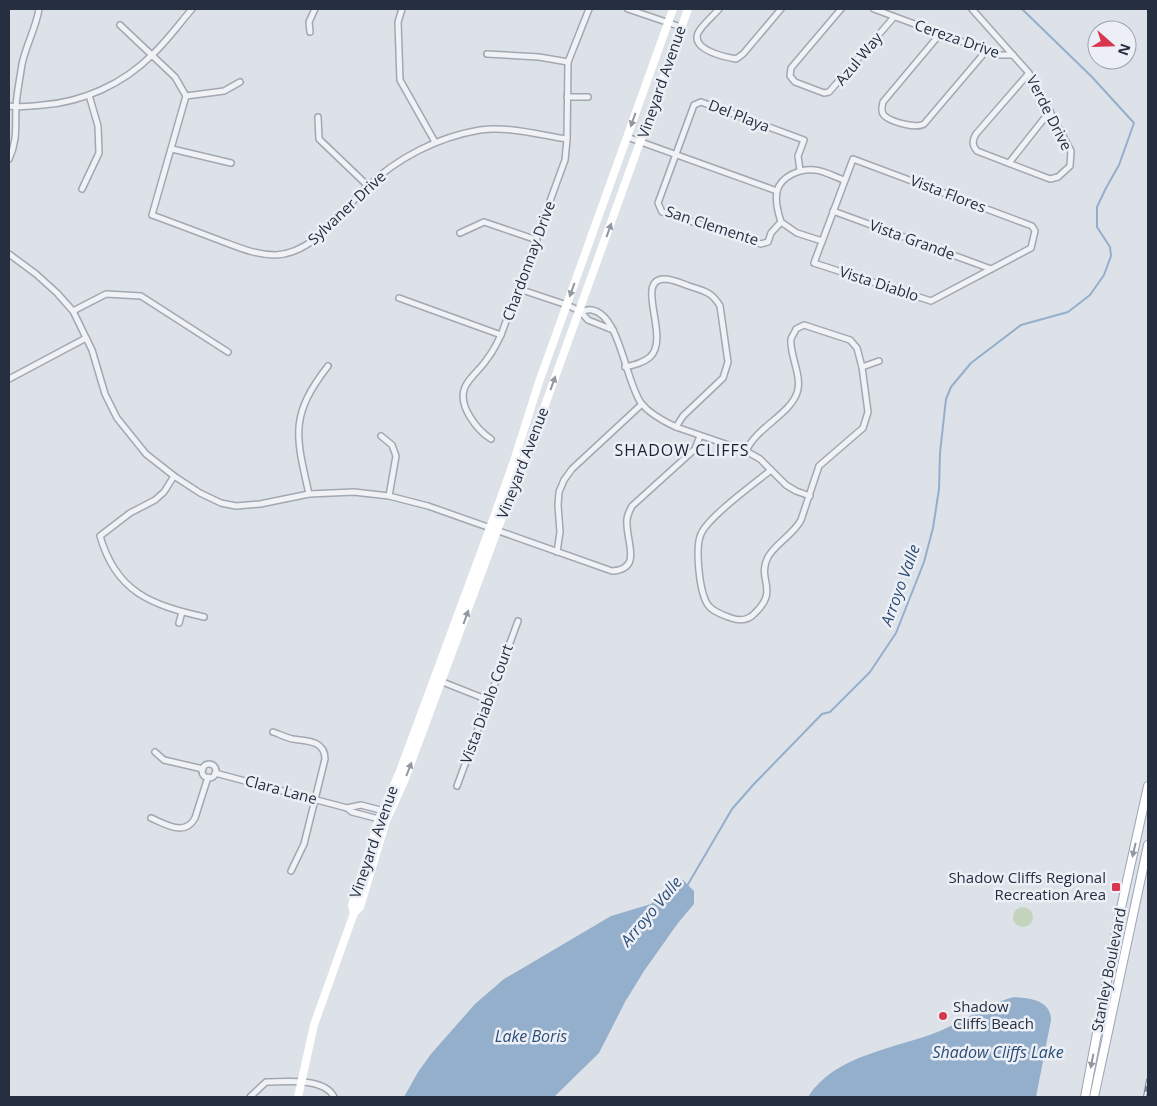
<svg xmlns="http://www.w3.org/2000/svg" width="1157" height="1106" viewBox="0 0 1157 1106" font-family="'Open Sans',sans-serif">
  <style>
    .green { fill: #c3d3bd }
    .water { fill: #94afcc }
    .lines { fill: none; stroke-linecap: round; stroke-linejoin: round }
    .stream { stroke: #94afcc; stroke-width: 2 }
    .street-casing { stroke: #a2a8b2; stroke-width: 8 }
    .primary-casing { stroke: #9ba5b5; stroke-width: 10 }
    .street { stroke: #f0f2f6; stroke-width: 5 }
    .secondary { stroke: #fff; stroke-width: 8 }
    .primary { stroke: #fff; stroke-width: 8 }
    .rail-casing { stroke: #758093; stroke-width: 4 }
    .rail { stroke: #ecf0f6; stroke-width: 2; stroke-dasharray: 5.5; stroke-linecap: butt }
    .oneway { fill: #9297a0 }
    .poi-dot { fill: #da354e; stroke: #ecf0f6; stroke-width: 2 }
    .labels { text-anchor: middle; stroke-width: 5; stroke-linejoin: round; paint-order: stroke }
    .street-label { font-size: 15px; fill: #252f40; stroke: #ecf0f6 }
    .poi-label { font-size: 15px; fill: #252f40; stroke: #ecf0f6; text-anchor: end }
    .neighbourhood-label { font-size: 16px; letter-spacing: 1px; fill: #182031; stroke: #ecf0f6 }
    .water-label { font-size: 16px; font-style: italic; fill: #2c4d78; stroke: #ecf0f6 }
  </style>
  <rect width="100%" height="100%" fill="#dde1e8"/>
  <!-- green -->
  <circle class="green" cx="1023" cy="917" r="10"/>
  <!-- water -->
  <g class="water">
    <path d="M 683,880 L 694,891 L 694,904 L 678,923 L 644,971 L 625,1002 L 599,1053 L 554,1097 L 404,1097 L 418,1072 L 431,1054 L 475,1004 L 504,979 L 611,916 L 651,904 L 664,891 Z"/>
    <path d="M 1014,997 C 1030,998 1051,1000 1051,1020 L 1036,1097 L 808,1097 C 835,1054 896,1049 940,1031 C 965,1020 988,1004 1014,997 Z"/>
  </g>
  <g class="lines">
    <!-- stream -->
    <path class="stream" d="M 687,886 L 732,809 L 754,784 L 822,714 L 830,712 L 870,672 L 896,633 L 924,562 L 933,528 L 939,489 L 940,453 L 946,399 L 951,387 L 971,363 L 1021,325 L 1068,312 L 1090,295 L 1104,275 L 1111,256 L 1110,247 L 1097,227 L 1097,207 L 1106,188 L 1119,165 L 1134,123 L 1092,77 L 1022,9"/>
    <!-- street casing -->
    <g class="street-casing">
      <g id="street">
        <path d="M 402,9 L 398,22 L 400,80 L 435,142"/>
        <path d="M 628,9 L 681,27"/>
        <path d="M 719,9 C 713,16 702,25 698,33 C 691,50 725,57 736,59 L 743,54 L 781,9"/>
        <path d="M 841,9 L 791,68 L 790,76 L 795,82 L 824,93 L 829,92 L 894,17"/>
        <path d="M 874,9 L 998,55 L 1013,55"/>
        <path d="M 972,9 L 1029,73 L 1071,151 L 1070,166 L 1058,177 L 1050,179 L 977,151 C 972,145 972,141 976,134 L 1029,73"/>
        <path d="M 120,25 L 175,77 L 186,96 L 152,215 C 174,223 195,231 216,239 C 236,246 254,255 275,255 C 314,254 340,212 367,187 C 397,158 438,137 480,130 C 509,126 539,135 567,139"/>
        <path d="M 310,32 L 309,22 L 315,9"/>
        <path d="M 940,34 L 883,102 C 882,107 880,113 886,117 C 893,122 916,129 924,124 L 986,51"/>
        <path d="M 487,54 L 539,57 L 568,62"/>
        <path d="M 186,96 L 224,91 L 240,82"/>
        <path d="M 567,97 L 588,97"/>
        <path d="M 9,106 C 20,108 32,106 43,105 C 83,102 123,84 152,55 C 167,41 179,24 192,9"/>
        <path d="M 318,117 L 319,139 L 368,186"/>
        <path d="M 627,137 L 777,191"/>
        <path d="M 172,149 L 231,163"/>
        <path d="M 9,159 C 18,140 15,126 16,106 C 17,92 20,78 22,64 C 26,45 36,28 39,9"/>
        <path d="M 853,159 L 1032,226 L 1035,231 L 1031,248 L 931,301 L 814,263 Z"/>
        <path d="M 1009,163 L 1050,111"/>
        <path d="M 82,189 L 99,153 L 98,126 L 89,95"/>
        <path d="M 833,211 L 991,269"/>
        <path d="M 781,222 L 771,233 L 768,242 L 761,244 L 662,212 L 658,203 L 694,105 L 701,102 L 804,140 L 798,156 L 800,170"/>
        <path d="M 460,233 L 484,222 L 537,240"/>
        <path d="M 822,241 L 797,233 L 781,222 C 778,213 775,201 777,191 C 781,176 801,168 815,170 C 825,171 835,177 844,180"/>
        <path d="M 9,254 L 36,274 L 57,293 L 73,311 L 92,350 L 105,394 L 117,418 L 146,454 L 174,476 L 200,493 L 221,503 L 236,506 L 260,504 L 309,494 L 354,492 L 389,496 L 428,506 L 612,571 C 642,569 627,544 627,524 C 626,517 629,512 632,506 L 695,449 L 700,436"/>
        <path d="M 519,289 L 567,305 L 580,311 L 588,320 L 613,330"/>
        <path d="M 399,298 L 501,335"/>
        <path d="M 73,311 L 106,294 L 141,296 L 228,352"/>
        <path d="M 580,311 C 583,311 589,309 592,310 C 620,315 625,380 641,403 C 649,413 665,422 676,427 L 746,451 L 760,459 L 786,485 L 796,491 L 810,496"/>
        <path d="M 625,367 C 634,365 643,363 650,357 C 671,338 634,280 664,279 C 672,279 681,283 689,286 C 704,291 712,292 720,306 L 728,362 L 723,378 L 683,416 L 676,427"/>
        <path d="M 862,367 L 879,361"/>
        <path d="M 9,379 L 86,338"/>
        <path d="M 381,436 L 392,445 L 396,456 L 389,496"/>
        <path d="M 491,439 C 477,430 457,405 465,387 C 470,376 481,369 487,359 C 493,352 497,343 501,335 L 565,160 L 567,139 L 568,62 L 589,9"/>
        <path d="M 746,451 C 757,427 789,415 797,393 C 803,377 789,354 791,339 C 792,336 795,332 796,329 L 804,325 L 850,340 L 857,348 L 862,367 L 868,412 L 863,428 L 819,466 L 801,520 C 793,535 776,543 768,557 C 756,580 780,589 755,613 C 748,621 740,621 731,618 C 723,615 713,612 708,605 C 699,592 695,547 701,534 C 708,517 755,483 771,470"/>
        <path d="M 174,476 L 164,492 L 155,500 L 130,513 L 100,536 C 116,592 151,605 204,617"/>
        <path d="M 309,494 C 296,436 289,416 328,366"/>
        <path d="M 557,552 L 560,532 L 558,505 L 559,492 L 564,480 L 572,469 L 642,404"/>
        <path d="M 179,623 L 182,612"/>
        <path d="M 440,681 L 488,700"/>
        <path d="M 273,732 C 279,734 285,737 292,739 C 306,741 325,740 325,759 L 304,844 L 291,871"/>
        <path d="M 155,752 L 164,760 L 203,769"/>
        <circle cx="209" cy="771" r="7"/>
        <path d="M 215,773 L 347,808 L 352,812 L 379,819 L 382,818"/>
        <path d="M 457,786 L 518,621"/>
        <path d="M 347,808 L 361,805 L 384,811"/>
        <path d="M 151,818 C 165,824 185,837 195,818 L 208,777"/>
        <path d="M 250,1097 L 266,1082 C 285,1082 324,1077 334,1097"/>
      </g>
    </g>
    <!-- primary casing -->
    <g class="primary-casing">
      <g id="primary">
        <path d="M 1085,1097 L 1119,917 L 1148,786"/>
        <path d="M 1094,1097 L 1148,845"/>
      </g>
    </g>
    <!-- street -->
    <use href="#street" class="street"/>
    <!-- secondary -->
    <g class="secondary">
      <path d="M 354,913 L 352,905 L 379,819 L 400,771 L 490,528 L 514,461 L 539,382 L 673,9"/>
      <path d="M 298,1097 L 314,1025 L 354,913 L 360,907 L 386,821 L 405,779 L 520,469 L 544,408 L 688,9"/>
    </g>
    <!-- primary -->
    <use href="#primary" class="primary"/>
    <!-- rail casing -->
    <g class="rail-casing">
      <path id="rail" d="M 1145,1097 L 1148,1080"/>
    </g>
    <!-- rail -->
    <use href="#rail" class="rail"/>
  </g>
  <!-- one-way arrows -->
  <defs><path id="oneway-solid" d="M-6-.8H1V-3.2L6.5 0L1 3.2V.8H-6Z" transform="scale(1.25)"/></defs>
  <g class="oneway">
    <use href="#oneway-solid" transform="translate(633 120) rotate(110)"/>
    <use href="#oneway-solid" transform="translate(609 230) rotate(-70)"/>
    <use href="#oneway-solid" transform="translate(572 290) rotate(110)"/>
    <use href="#oneway-solid" transform="translate(553 383) rotate(-70)"/>
    <use href="#oneway-solid" transform="translate(466 617) rotate(-70)"/>
    <use href="#oneway-solid" transform="translate(409 769) rotate(-69)"/>
    <use href="#oneway-solid" transform="translate(1134 850) rotate(103)"/>
    <use href="#oneway-solid" transform="translate(1092 1061) rotate(101)"/>
  </g>
  <!-- markers -->
  <g class="poi-dot">
    <rect x="1111" y="882" width="10" height="10" rx="2.5"/>
    <circle cx="943" cy="1016" r="5"/>
  </g>
  <g class="labels">
    <!-- street labels -->
    <g class="street-label">
      <text transform="translate(957 39) rotate(19)" y="5">Cereza Drive</text>
      <text transform="translate(859 59) rotate(-50)" y="5">Azul Way</text>
      <text transform="translate(662 82) rotate(-71)" y="5">Vineyard Avenue</text>
      <text transform="translate(1049 113) rotate(63)" y="5">Verde Drive</text>
      <text transform="translate(739 116) rotate(21)" y="5">Del Playa</text>
      <text transform="translate(948 194) rotate(21)" y="5">Vista Flores</text>
      <text transform="translate(347 208) rotate(-43)" y="5">Sylvaner Drive</text>
      <text transform="translate(712 226) rotate(18)" y="5">San Clemente</text>
      <text transform="translate(912 240) rotate(20)" y="5">Vista Grande</text>
      <text transform="translate(529 261) rotate(-70)" y="5">Chardonnay Drive</text>
      <text transform="translate(879 284) rotate(18)" y="5">Vista Diablo</text>
      <text transform="translate(523 463) rotate(-69)" y="5">Vineyard Avenue</text>
      <text transform="translate(487 704) rotate(-70)" y="5">Vista Diablo Court</text>
      <text transform="translate(281 790) rotate(15)" y="5">Clara Lane</text>
      <text transform="translate(374 842) rotate(-71)" y="5">Vineyard Avenue</text>
      <text transform="translate(1109 970) rotate(-79)" y="5">Stanley Boulevard</text>
    </g>
    <!-- poi labels -->
    <g class="poi-label">
      <text x="1106" y="883">Shadow Cliffs Regional<tspan x="1106" dy="17">Recreation Area</tspan></text>
      <text x="953" y="1012" text-anchor="start">Shadow<tspan x="953" dy="17">Cliffs Beach</tspan></text>
    </g>
    <!-- neighbourhood labels -->
    <g class="neighbourhood-label">
      <text x="682" y="456">SHADOW CLIFFS</text>
    </g>
    <!-- water labels -->
    <g class="water-label">
      <text transform="translate(900 585) rotate(-70)" y="6">Arroyo Valle</text>
      <text transform="translate(651 911) rotate(-50)" y="6">Arroyo Valle</text>
      <text x="531" y="1042">Lake Boris</text>
      <text x="998" y="1058">Shadow Cliffs Lake</text>
    </g>
  </g>
  <!-- border -->
  <rect width="1157" height="1106" fill="none" stroke="#252f40" stroke-width="20"/>
  <!-- north arrow -->
  <g transform="translate(1112 45) rotate(110)"><circle r="24" fill="#ecf0f6" stroke="#9ca3ad"/>
  <path d="M0-4L9 19L0 12L-9 19Z" fill="#da354e"/>
  <text y="-8" font-size="14" font-weight="bold" text-anchor="middle" fill="#252f40">N</text>
  </g>
</svg>
